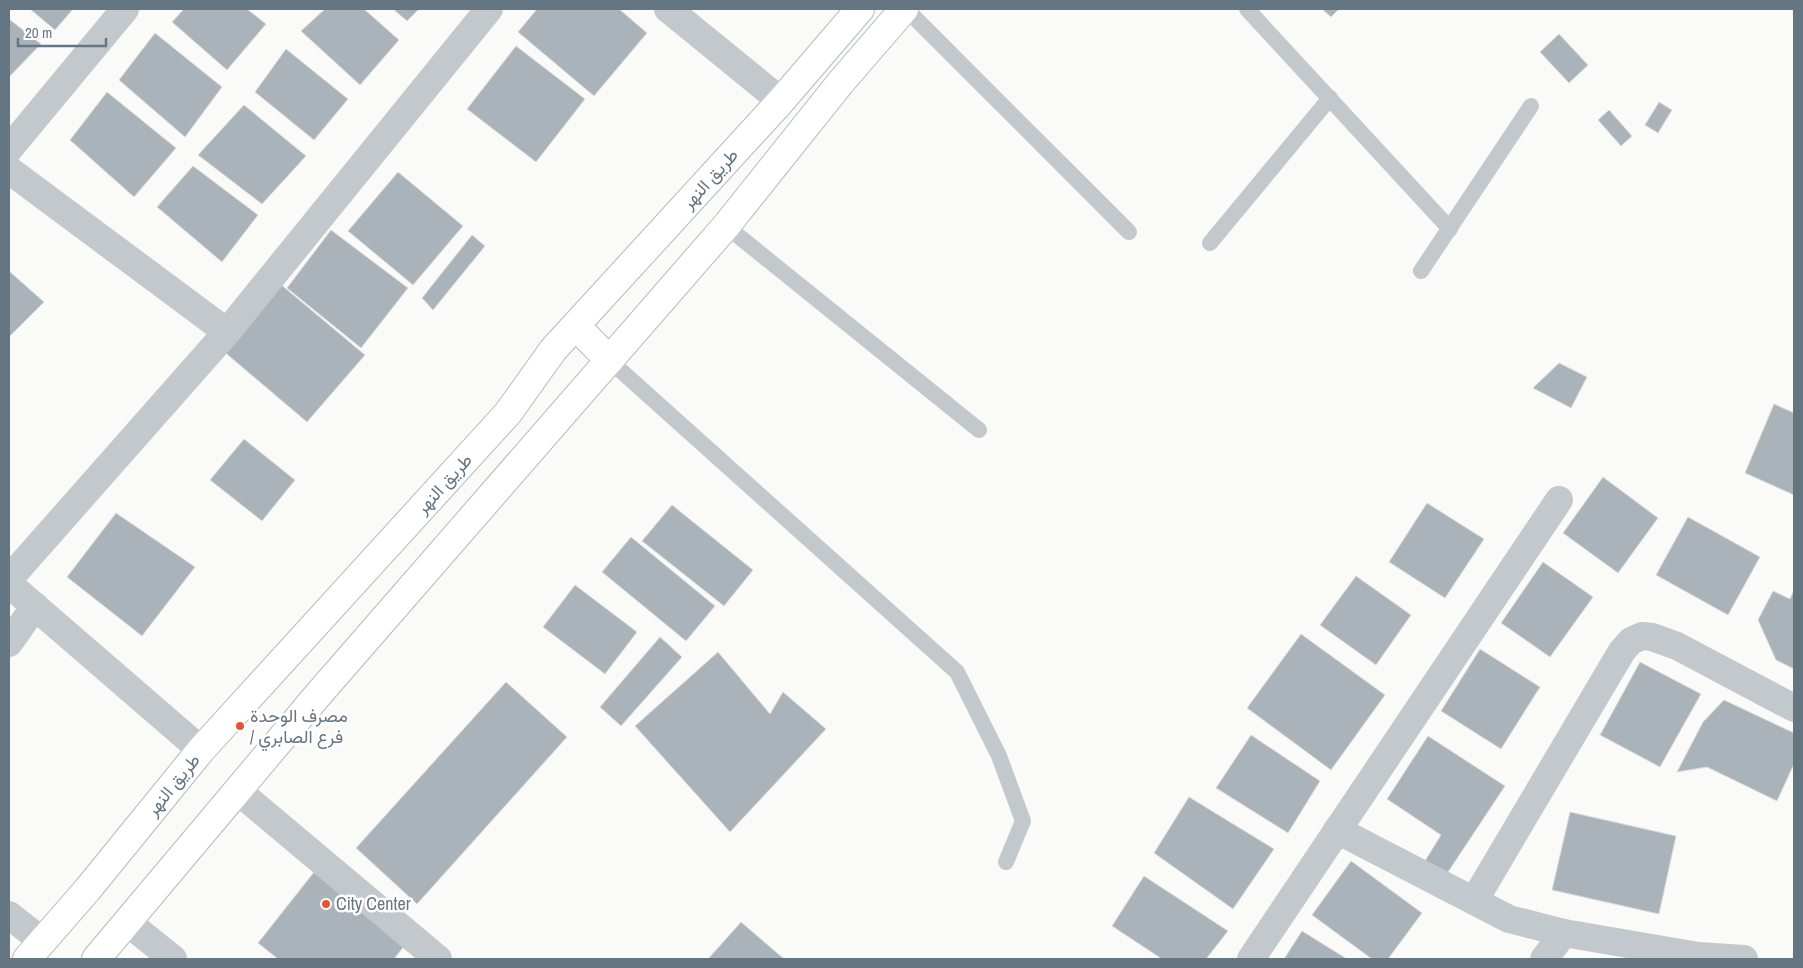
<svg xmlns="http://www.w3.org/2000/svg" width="1803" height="968" viewBox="0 0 1803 968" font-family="'Archivo Narrow',Vazirmatn,sans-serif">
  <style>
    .building { fill: #aab3b9; stroke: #dcdcda }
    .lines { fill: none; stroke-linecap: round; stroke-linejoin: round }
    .primary-casing { stroke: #b5babe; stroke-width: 30 }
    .service { stroke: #c3c8cc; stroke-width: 16 }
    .minor { stroke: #c3c8cc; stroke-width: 28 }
    .tertiary { stroke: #c3c8cc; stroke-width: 28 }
    .primary { stroke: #fff; stroke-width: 28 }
    .poi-dot { fill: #e4572e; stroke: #fff; stroke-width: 2 }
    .labels { text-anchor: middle; stroke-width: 5; stroke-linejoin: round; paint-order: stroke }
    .street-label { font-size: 18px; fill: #657683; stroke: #fff }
    .poi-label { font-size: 18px; fill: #657683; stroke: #fff; text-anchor: start }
  </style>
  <rect width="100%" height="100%" fill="#fafaf8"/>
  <!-- building -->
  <g class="building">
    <path d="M 30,9 L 73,9 L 55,30 Z"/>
    <path d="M 184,9 L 247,9 L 266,24 L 227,70 L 172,22 Z"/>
    <path d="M 325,9 L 364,9 L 399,40 L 360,85 L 301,31 Z"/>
    <path d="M 393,9 L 419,9 L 407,21 Z"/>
    <path d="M 537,9 L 619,9 L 647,33 L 594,96 L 518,32 Z"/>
    <path d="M 1322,9 L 1339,9 L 1331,17 Z"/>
    <path d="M 9,19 L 41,44 L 9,77 Z"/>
    <path d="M 155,33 L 222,87 L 185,137 L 119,80 Z"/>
    <path d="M 1559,34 L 1588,65 L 1569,83 L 1540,52 Z"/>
    <path d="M 516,46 L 585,99 L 536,162 L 467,109 Z"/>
    <path d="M 286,49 L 348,99 L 314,140 L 255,92 Z"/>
    <path d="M 107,92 L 176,148 L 134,197 L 70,140 Z"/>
    <path d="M 1659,102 L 1672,110 L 1658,133 L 1645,125 Z"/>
    <path d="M 244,105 L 306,156 L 262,204 L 198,155 Z"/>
    <path d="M 1609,110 L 1632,136 L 1621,146 L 1598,120 Z"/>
    <path d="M 193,166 L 258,215 L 222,262 L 157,207 Z"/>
    <path d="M 398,172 L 463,226 L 413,285 L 348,231 Z"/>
    <path d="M 331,230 L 408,288 L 361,348 L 287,288 Z"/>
    <path d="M 472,235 L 485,246 L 433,310 L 422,298 Z"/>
    <path d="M 9,271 L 44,302 L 9,337 Z"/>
    <path d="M 279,283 L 365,355 L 307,422 L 222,350 Z"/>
    <path d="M 1559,363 L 1587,377 L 1571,408 L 1533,388 Z"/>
    <path d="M 1774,404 L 1794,413 L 1794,495 L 1745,473 Z"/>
    <path d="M 244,439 L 295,480 L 262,521 L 210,480 Z"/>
    <path d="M 1603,477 L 1658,518 L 1618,573 L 1563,533 Z"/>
    <path d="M 1427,503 L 1484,539 L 1445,598 L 1389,562 Z"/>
    <path d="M 672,505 L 753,570 L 724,606 L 642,541 Z"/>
    <path d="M 116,513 L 195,567 L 142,636 L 67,577 Z"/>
    <path d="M 1688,517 L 1760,557 L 1728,615 L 1656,575 Z"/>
    <path d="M 631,537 L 715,606 L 686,641 L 602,572 Z"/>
    <path d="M 1543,562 L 1593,597 L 1550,657 L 1501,623 Z"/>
    <path d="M 1356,576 L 1411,615 L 1376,665 L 1320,625 Z"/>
    <path d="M 575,585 L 637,632 L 605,674 L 543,627 Z"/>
    <path d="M 1794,590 L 1794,669 L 1776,660 L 1758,620 L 1773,591 L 1790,599 Z"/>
    <path d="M 1301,634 L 1385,695 L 1331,770 L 1247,708 Z"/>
    <path d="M 660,637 L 682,657 L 621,726 L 600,707 Z"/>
    <path d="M 1480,649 L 1540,687 L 1501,749 L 1441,711 Z"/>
    <path d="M 718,652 L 770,714 L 783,692 L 826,729 L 730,832 L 635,726 Z"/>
    <path d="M 1640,662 L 1701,694 L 1660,767 L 1600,735 Z"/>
    <path d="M 506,682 L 567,737 L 417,904 L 356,848 Z"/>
    <path d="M 1724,700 L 1794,733 L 1794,764 L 1777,801 L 1707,767 L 1677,772 L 1703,722 Z"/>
    <path d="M 1251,735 L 1320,781 L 1288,833 L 1216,788 Z"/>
    <path d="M 1428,736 L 1505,786 L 1446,875 L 1425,861 L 1441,835 L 1387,799 Z"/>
    <path d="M 1189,797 L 1274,849 L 1233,909 L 1154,853 Z"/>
    <path d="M 1570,812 L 1676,836 L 1659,914 L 1552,890 Z"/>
    <path d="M 1351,861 L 1422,913 L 1388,959 L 1372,959 L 1312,915 Z"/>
    <path d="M 318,867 L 408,941 L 394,959 L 278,959 L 258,943 Z"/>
    <path d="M 1144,876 L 1228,931 L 1206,959 L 1162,959 L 1112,926 Z"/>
    <path d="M 741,922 L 784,959 L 708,959 Z"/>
    <path d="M 1302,931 L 1347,959 L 1284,959 Z"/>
  </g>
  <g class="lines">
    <!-- primary casing -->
    <g class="primary-casing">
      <g id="primary">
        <path d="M 576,326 L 609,360"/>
        <path d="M 27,959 L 88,889 L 201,750 L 508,413 L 553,350 L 781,101 L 860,9"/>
        <path d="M 96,959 L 317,696 L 726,226 L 841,82 L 904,9"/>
      </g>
    </g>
    <!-- service -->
    <g class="service">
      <path d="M 906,9 L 1129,232"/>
      <path d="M 1247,9 L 1450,229"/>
      <path d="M 726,226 L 979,430"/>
      <path d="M 1210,243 L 1330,98"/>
      <path d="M 1421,271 L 1531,106"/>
      <path d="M 609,360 L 957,672 L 999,756 L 1023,821 L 1006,862"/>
    </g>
    <!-- minor -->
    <g class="minor">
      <path d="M 668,9 L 781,101"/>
      <path d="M 9,149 L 125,9"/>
      <path d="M 9,170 L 227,332"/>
      <path d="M 9,579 L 227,332 L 489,9"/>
      <path d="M 9,584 L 201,750"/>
      <path d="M 9,643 L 35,606"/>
      <path d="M 238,791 L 438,959"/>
      <path d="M 1337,830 L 1509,919 L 1564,933 L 1698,956 L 1744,959"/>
      <path d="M 1474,901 L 1622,651 L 1631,641 L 1642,636 L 1652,637 L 1677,646 L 1794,708"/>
      <path d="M 127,922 L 173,959"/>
      <path d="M 1251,959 L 1559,500"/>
      <path d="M 1544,959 L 1564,933"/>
    </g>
    <!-- tertiary -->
    <path class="tertiary" d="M 9,915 L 42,941"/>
    <!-- primary -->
    <use href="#primary" class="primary"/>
  </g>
  <!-- markers -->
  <g class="poi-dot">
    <circle cx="240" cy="726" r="5"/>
    <circle cx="326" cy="904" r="5"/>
  </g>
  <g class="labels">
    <!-- street labels -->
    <g class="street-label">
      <text transform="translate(710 179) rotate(-48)" y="6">طريق النهر</text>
      <text transform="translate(444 484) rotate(-48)" y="6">طريق النهر</text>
      <text transform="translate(173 785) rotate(-51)" y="6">طريق النهر</text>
    </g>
    <!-- poi labels -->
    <g class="poi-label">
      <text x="250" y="722">مصرف الوحدة<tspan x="250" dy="21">/ فرع الصابري</tspan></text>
      <text x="336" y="910">City Center</text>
    </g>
  </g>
  <!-- border -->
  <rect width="1803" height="968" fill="none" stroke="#657683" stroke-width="20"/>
  <!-- scale -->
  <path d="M18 38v8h88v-8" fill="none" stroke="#657683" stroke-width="2.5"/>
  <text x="25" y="38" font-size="15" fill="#657683" stroke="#ffffff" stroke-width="4" paint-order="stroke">20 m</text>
</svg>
